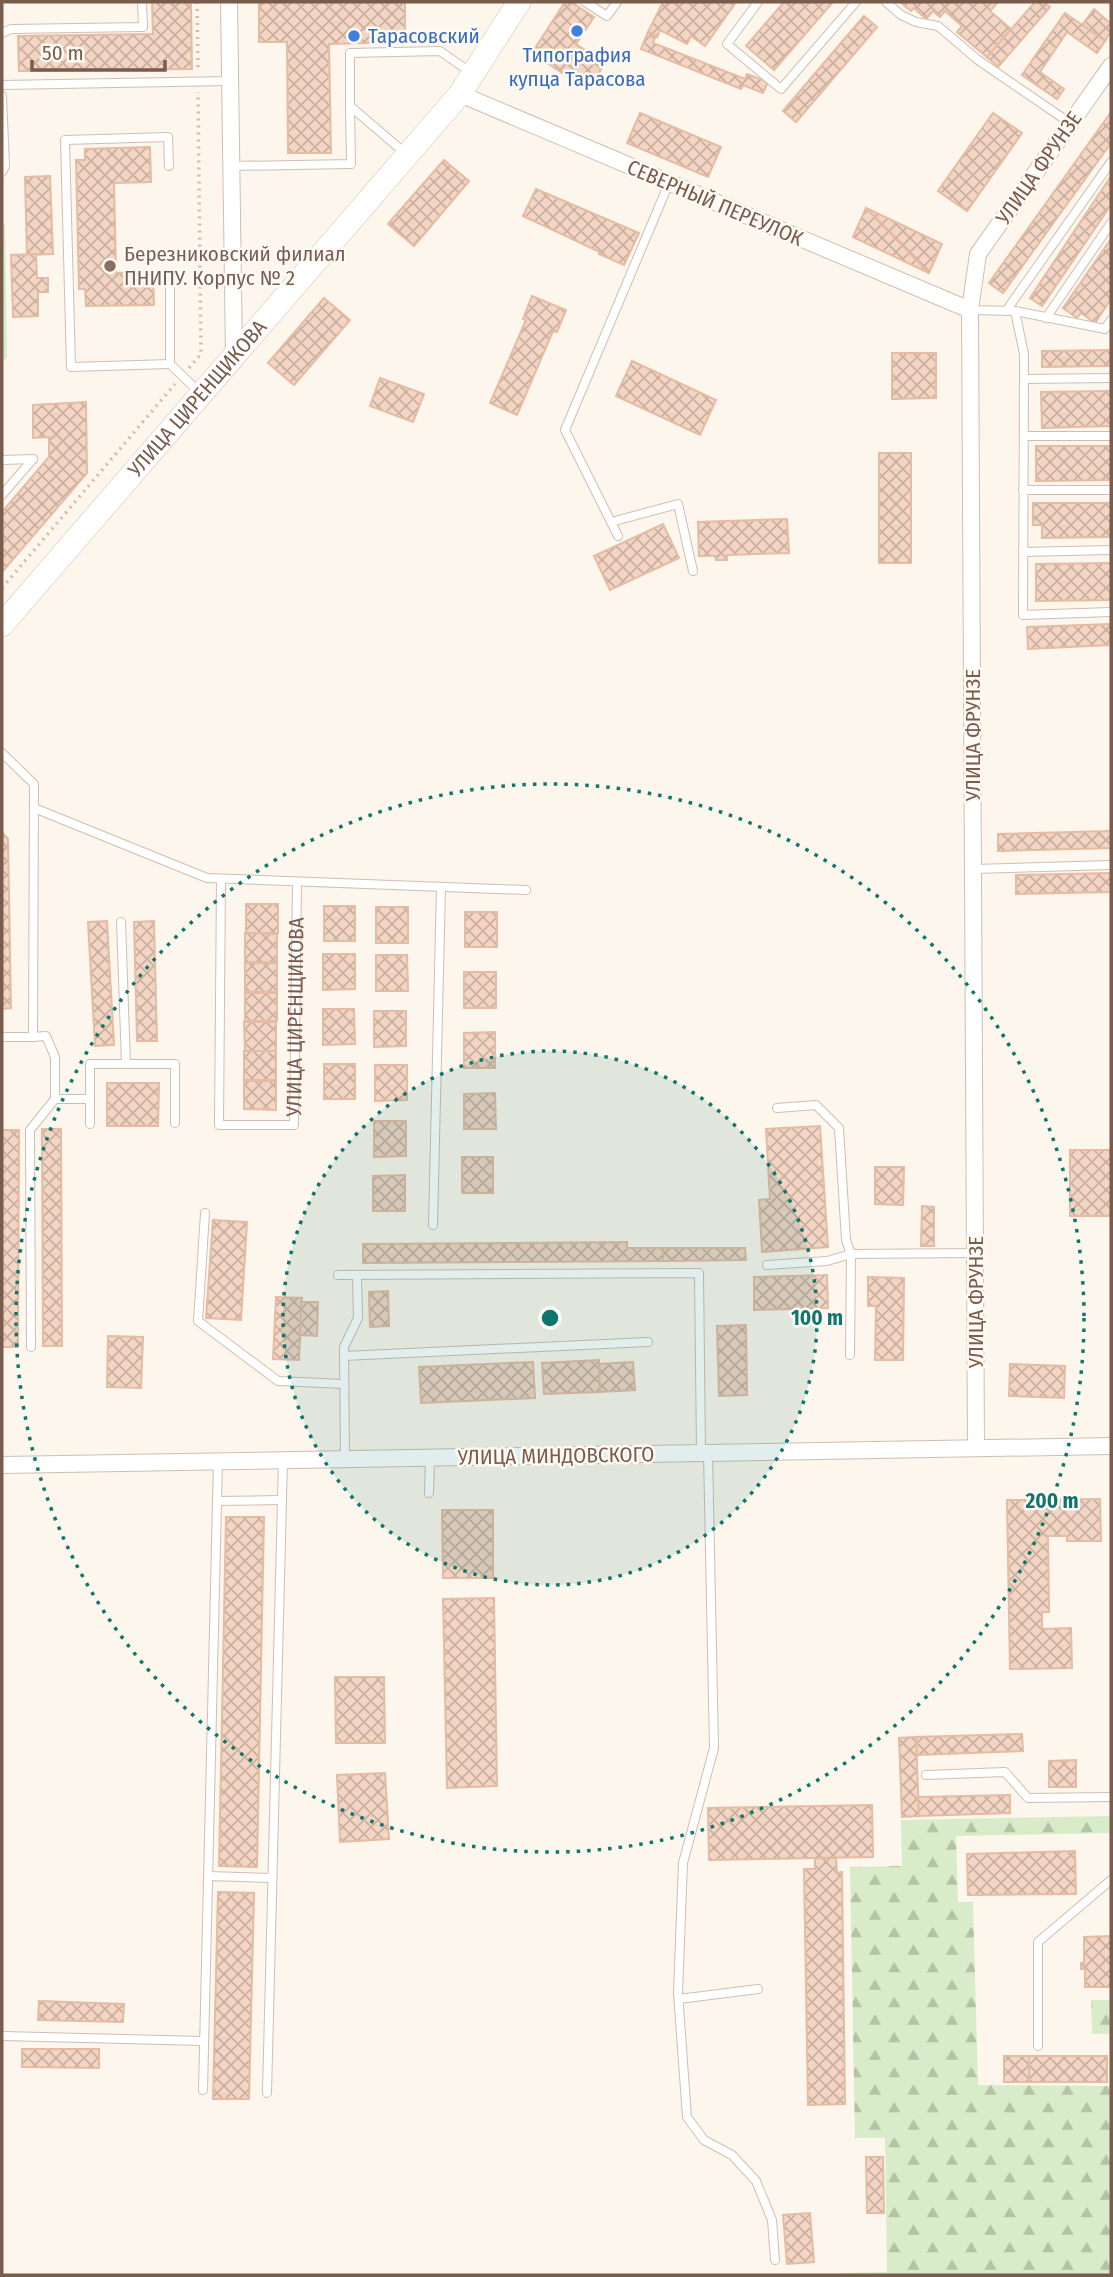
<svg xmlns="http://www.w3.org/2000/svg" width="1113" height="2277" viewBox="0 0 1113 2277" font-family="'Fira Sans Condensed',sans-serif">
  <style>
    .forest { fill: url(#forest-firs) }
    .pitch { fill: #d8ecc9 }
    .building { fill: url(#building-cross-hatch); stroke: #e6bba3; stroke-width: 2 }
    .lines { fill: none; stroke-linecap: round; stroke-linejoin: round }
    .lane-casing { stroke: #d1beb0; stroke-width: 10 }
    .street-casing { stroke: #d1beb0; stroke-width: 18 }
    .secondary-casing { stroke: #d6c0b0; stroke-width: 24 }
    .path { stroke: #d9b8a5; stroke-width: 3.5; stroke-dasharray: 2 5; stroke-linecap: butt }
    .lane { stroke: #fff; stroke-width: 8 }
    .street { stroke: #fff; stroke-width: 16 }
    .secondary { stroke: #fff; stroke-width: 23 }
    .ring { fill: none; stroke: #0f766e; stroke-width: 3.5; stroke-dasharray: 3.5 7 }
    .shop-dot { fill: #3f7fe0; stroke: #fffaf3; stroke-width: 2.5 }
    .education-dot { fill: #8d6e63; stroke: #fffaf3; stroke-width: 2.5 }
    .labels { text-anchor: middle; stroke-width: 5; stroke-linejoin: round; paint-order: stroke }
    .shop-label { font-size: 21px; fill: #366cbe; stroke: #fffaf3; text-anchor: start }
    .street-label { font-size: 21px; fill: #7a5c4d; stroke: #fffaf3 }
    .education-label { font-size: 21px; fill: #785e54; stroke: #fffaf3; text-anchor: start }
    .centre { fill: #0f766e; stroke: #fffaf3; stroke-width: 3.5 }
    .ring-label { font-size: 21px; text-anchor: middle; font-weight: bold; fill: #0f766e; stroke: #fffaf3; stroke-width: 5; stroke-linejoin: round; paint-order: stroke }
  </style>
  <defs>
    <pattern id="forest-firs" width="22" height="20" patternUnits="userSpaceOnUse" patternTransform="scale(1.75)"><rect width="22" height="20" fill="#d8ecc9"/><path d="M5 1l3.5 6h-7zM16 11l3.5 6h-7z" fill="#b4c2a5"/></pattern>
    <pattern id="building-cross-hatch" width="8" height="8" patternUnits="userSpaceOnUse" patternTransform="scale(1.75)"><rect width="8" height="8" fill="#f3d5c3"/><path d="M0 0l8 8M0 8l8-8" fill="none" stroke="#cab0a1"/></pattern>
  </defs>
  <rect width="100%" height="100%" fill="#fdf6ec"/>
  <!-- forest -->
  <g class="forest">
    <path d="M 1111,1816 L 1111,1833 L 956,1836 L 958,1902 L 973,1902 L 978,2085 L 1111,2086 L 1111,2275 L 840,2275 L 840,2273 L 887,2272 L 885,2138 L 855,2138 L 850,1867 L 902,1866 L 901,1820 Z"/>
    <path d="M 1091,2000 L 1111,2000 L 1111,2034 L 1092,2034 Z"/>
  </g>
  <!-- pitch -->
  <path class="pitch" d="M 2,222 L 5,225 L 7,357 L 2,363 Z"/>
  <!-- building -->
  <g class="building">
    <path d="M 152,2 L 191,2 L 192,69 L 19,71 L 18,36 L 153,34 Z"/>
    <path d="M 259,2 L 405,2 L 405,42 L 329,44 L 331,153 L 288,153 L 287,42 L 259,42 Z"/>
    <path d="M 565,2 L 571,2 L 594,17 L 576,44 L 605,63 L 588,90 L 532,53 Z"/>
    <path d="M 663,2 L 736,2 L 705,46 L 691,36 L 687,44 L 660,30 L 657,37 L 648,32 Z"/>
    <path d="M 784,2 L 833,2 L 774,70 L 746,46 Z"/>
    <path d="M 900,2 L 998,2 L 990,11 L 1011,29 L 987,57 L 957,32 L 962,26 L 945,11 L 940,17 L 933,11 L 926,19 L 914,8 L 911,11 Z"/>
    <path d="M 1035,2 L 1044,2 L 1050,7 L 998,67 L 987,57 Z"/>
    <path d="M 1094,9 L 1111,24 L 1111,31 L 1105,41 L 1082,25 Z"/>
    <path d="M 1065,13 L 1105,41 L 1097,53 L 1067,32 L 1040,72 L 1064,89 L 1057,99 L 1022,75 Z"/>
    <path d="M 864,16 L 877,27 L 796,122 L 783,111 Z"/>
    <path d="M 648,32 L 656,35 L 653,43 L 745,79 L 747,74 L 768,82 L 763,93 L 743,85 L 741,89 L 641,49 Z"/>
    <path d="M 1111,112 L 1111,143 L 1003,293 L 989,283 Z"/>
    <path d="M 640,113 L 721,147 L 708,177 L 627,143 Z"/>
    <path d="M 993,113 L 1022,133 L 967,211 L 938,191 Z"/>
    <path d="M 150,147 L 151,182 L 114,183 L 116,273 L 153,272 L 154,305 L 86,306 L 85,289 L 79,289 L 76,160 L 85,160 L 85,149 Z"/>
    <path d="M 444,160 L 469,181 L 414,246 L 388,224 Z"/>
    <path d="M 50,176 L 53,254 L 27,255 L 25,177 Z"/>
    <path d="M 1111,176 L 1111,205 L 1042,306 L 1030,298 Z"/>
    <path d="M 536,189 L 639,233 L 624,265 L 599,254 L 600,252 L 523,216 Z"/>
    <path d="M 866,208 L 929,273 L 853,237 Z"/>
    <path d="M 866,208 L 942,244 L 929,273 Z"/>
    <path d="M 1111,239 L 1111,299 L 1095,323 L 1081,313 L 1077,318 L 1063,308 Z"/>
    <path d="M 36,254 L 37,278 L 48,278 L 48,292 L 38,292 L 38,316 L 13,317 L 11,255 Z"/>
    <path d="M 532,296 L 566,310 L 557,332 L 553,331 L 517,415 L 490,403 L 526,320 L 523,319 Z"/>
    <path d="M 324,298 L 350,320 L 294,385 L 268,363 Z"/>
    <path d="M 1111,350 L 1111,366 L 1042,367 L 1042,351 Z"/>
    <path d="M 892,353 L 936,353 L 936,398 L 892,399 Z"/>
    <path d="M 632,361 L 716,400 L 700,435 L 616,396 Z"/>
    <path d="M 380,378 L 424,394 L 413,422 L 370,406 Z"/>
    <path d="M 1111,391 L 1111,426 L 1042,428 L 1041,392 Z"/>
    <path d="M 86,402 L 87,473 L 2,572 L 2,512 L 49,457 L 49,437 L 33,438 L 33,405 Z"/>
    <path d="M 1036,446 L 1111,446 L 1111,480 L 1036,481 Z"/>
    <rect x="879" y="453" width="32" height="110"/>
    <path d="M 1033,503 L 1111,503 L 1111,537 L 1042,538 L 1042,525 L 1033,525 Z"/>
    <path d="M 787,519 L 789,553 L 727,555 L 727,560 L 716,560 L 715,556 L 699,556 L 698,522 Z"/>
    <path d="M 663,524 L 679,558 L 610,590 L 594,556 Z"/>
    <path d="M 1111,563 L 1111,600 L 1036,601 L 1036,564 Z"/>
    <path d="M 1111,624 L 1111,645 L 1028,649 L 1027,627 Z"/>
    <path d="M 1111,831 L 1111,848 L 998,851 L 998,834 Z"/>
    <path d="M 2,832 L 8,839 L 11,1008 L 2,1009 Z"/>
    <path d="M 1111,873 L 1111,892 L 1016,894 L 1016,875 Z"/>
    <rect x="246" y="904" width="32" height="29"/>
    <rect x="324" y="906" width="31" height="35"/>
    <rect x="376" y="907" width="32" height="36"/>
    <rect x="465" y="912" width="32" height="35"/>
    <path d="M 107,921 L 114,1045 L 95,1046 L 88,922 Z"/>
    <path d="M 154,921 L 157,1041 L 137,1041 L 134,922 Z"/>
    <path d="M 245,933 L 277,934 L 277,962 L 245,962 Z"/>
    <path d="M 323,954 L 355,954 L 355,989 L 323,990 Z"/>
    <path d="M 376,955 L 407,955 L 408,991 L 376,991 Z"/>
    <rect x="245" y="963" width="32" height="29"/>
    <rect x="464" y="972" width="32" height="36"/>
    <rect x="245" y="993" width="32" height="28"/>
    <path d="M 323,1009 L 354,1009 L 355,1044 L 323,1045 Z"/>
    <path d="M 374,1011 L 406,1011 L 406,1046 L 374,1047 Z"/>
    <path d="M 244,1022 L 276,1022 L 276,1051 L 245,1051 Z"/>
    <path d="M 495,1032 L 495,1068 L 464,1068 L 464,1033 Z"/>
    <rect x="244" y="1051" width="32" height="29"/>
    <rect x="324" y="1064" width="31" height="35"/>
    <path d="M 375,1065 L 407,1065 L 407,1100 L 375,1101 Z"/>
    <path d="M 244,1081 L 276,1081 L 276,1110 L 244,1109 Z"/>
    <path d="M 107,1083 L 159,1083 L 158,1126 L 107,1126 Z"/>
    <path d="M 495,1093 L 496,1129 L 464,1129 L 464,1094 Z"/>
    <path d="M 374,1121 L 406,1121 L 406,1156 L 374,1157 Z"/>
    <path d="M 820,1126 L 828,1247 L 762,1252 L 759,1200 L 770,1199 L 766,1129 Z"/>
    <path d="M 42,1129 L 61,1129 L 62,1346 L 43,1346 Z"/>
    <path d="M 2,1130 L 19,1130 L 18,1347 L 2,1347 Z"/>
    <rect x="1070" y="1150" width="41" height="66"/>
    <rect x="462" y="1157" width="31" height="36"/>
    <path d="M 875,1167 L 904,1167 L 903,1205 L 875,1204 Z"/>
    <path d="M 405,1175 L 405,1211 L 373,1211 L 373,1176 Z"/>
    <path d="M 922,1206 L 934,1207 L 934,1246 L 921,1246 Z"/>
    <path d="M 213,1220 L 247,1222 L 241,1320 L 206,1318 Z"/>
    <path d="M 627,1242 L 627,1248 L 663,1248 L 663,1261 L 363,1263 L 363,1244 Z"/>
    <path d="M 663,1248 L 745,1248 L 746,1260 L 663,1261 Z"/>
    <path d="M 827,1275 L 828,1308 L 754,1310 L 754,1277 Z"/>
    <path d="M 868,1277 L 904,1278 L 903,1360 L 875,1360 L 876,1306 L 868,1306 Z"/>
    <path d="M 388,1291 L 389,1326 L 370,1327 L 369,1292 Z"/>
    <path d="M 276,1297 L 302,1298 L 299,1360 L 273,1359 Z"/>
    <path d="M 301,1302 L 318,1302 L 317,1336 L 300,1335 Z"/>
    <path d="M 746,1325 L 747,1395 L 719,1396 L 717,1326 Z"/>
    <path d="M 108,1336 L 143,1337 L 141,1388 L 107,1387 Z"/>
    <path d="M 599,1360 L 600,1392 L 544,1394 L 542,1363 Z"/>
    <path d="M 533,1362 L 535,1398 L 421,1403 L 419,1367 Z"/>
    <path d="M 633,1362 L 635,1390 L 600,1392 L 599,1364 Z"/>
    <path d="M 1010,1364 L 1065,1366 L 1064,1398 L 1009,1396 Z"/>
    <path d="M 1100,1499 L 1101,1541 L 1067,1541 L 1067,1536 L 1048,1536 L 1049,1612 L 1042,1612 L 1042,1629 L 1071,1628 L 1072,1668 L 1010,1669 L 1007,1500 Z"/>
    <path d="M 442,1510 L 493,1510 L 493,1578 L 443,1578 Z"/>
    <path d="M 226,1517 L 264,1517 L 257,1867 L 219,1866 Z"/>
    <path d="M 494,1598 L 497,1786 L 447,1788 L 443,1599 Z"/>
    <path d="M 335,1677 L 384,1677 L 385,1743 L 336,1743 Z"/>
    <path d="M 1022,1734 L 1023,1751 L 917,1755 L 916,1737 Z"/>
    <path d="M 916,1737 L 919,1816 L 902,1817 L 899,1738 Z"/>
    <path d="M 1076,1760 L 1076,1787 L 1049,1787 L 1049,1761 Z"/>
    <path d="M 385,1773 L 389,1839 L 340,1842 L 337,1775 Z"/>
    <path d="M 1010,1795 L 1010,1813 L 919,1816 L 918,1797 Z"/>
    <path d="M 872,1805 L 873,1857 L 709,1860 L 708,1808 Z"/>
    <path d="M 1075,1851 L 1076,1894 L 968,1895 L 967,1854 Z"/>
    <path d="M 815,1858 L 836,1858 L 837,1873 L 842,1872 L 845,2104 L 808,2105 L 804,1869 L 815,1869 Z"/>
    <path d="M 218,1892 L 254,1893 L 249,2099 L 213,2099 Z"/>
    <path d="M 1111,1936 L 1111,1987 L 1085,1987 L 1085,1969 L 1081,1969 L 1081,1963 L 1084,1963 L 1084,1937 Z"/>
    <path d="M 39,2001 L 124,2004 L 123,2022 L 38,2020 Z"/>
    <path d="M 22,2049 L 99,2049 L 99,2068 L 22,2067 Z"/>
    <rect x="1004" y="2056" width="25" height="26"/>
    <rect x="1029" y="2056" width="78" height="26"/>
    <path d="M 866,2157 L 883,2157 L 884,2213 L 867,2213 Z"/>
    <path d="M 810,2213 L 814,2262 L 787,2264 L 783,2215 Z"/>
  </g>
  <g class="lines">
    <!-- lane casing -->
    <g class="lane-casing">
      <g id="lane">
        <path d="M 585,2 L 607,16 L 617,2"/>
        <path d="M 758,2 L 727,44 L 781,89 L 856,2"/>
        <path d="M 886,2 L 901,15 L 916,22 L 938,26 L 978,60 L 1070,123"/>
        <path d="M 2,33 L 11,29 L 143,27 L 142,2"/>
        <path d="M 2,85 L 230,81"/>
        <path d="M 2,96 L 5,166 L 2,172"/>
        <path d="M 406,154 L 350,106 L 350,53 L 440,51 L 470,72"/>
        <path d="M 169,166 L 168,137 L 65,140 L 71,367 L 170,364 L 170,283"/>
        <path d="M 232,166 L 351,164 L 350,106"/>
        <path d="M 970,310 L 1015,311 L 1024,354 L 1024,379"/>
        <path d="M 1006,311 L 1111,162"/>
        <path d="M 1015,311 L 1105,329 L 1111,320"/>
        <path d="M 1046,318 L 1111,223"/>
        <path d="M 170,364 L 199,392"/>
        <path d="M 1111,378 L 1024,379 L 1023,615 L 1111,612"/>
        <path d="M 1024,436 L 1111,436"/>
        <path d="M 2,460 L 33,459"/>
        <path d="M 1023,490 L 1111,490"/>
        <path d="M 2,495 L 33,459"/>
        <path d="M 611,522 L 678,504 L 693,571"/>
        <path d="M 618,536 L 565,430 L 669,183"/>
        <path d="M 1023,552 L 1111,550"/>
        <path d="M 2,753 L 34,784 L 33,1037 L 2,1037"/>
        <path d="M 34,808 L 207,878 L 526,890"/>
        <path d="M 974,869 L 1111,865"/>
        <path id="s1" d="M 221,879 L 219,1125 L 294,1125 L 297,882"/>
        <path d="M 121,922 L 126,1064"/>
        <path d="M 55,1099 L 90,1099"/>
        <path d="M 90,1124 L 90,1064 L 175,1064 L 175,1123"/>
        <path d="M 205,1213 L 198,1321 L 278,1381 L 344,1384"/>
        <path d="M 433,1225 L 441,887"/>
        <path d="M 767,1265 L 827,1261 L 851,1254 L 846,1240 L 839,1128 L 816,1105 L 777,1108"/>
        <path d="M 338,1275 L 699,1273 L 701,1453"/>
        <path d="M 31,1347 L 30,1130 L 55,1099 L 55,1057 L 46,1036 L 33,1037"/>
        <path d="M 850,1355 L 851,1254 L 976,1253"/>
        <path d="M 344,1356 L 648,1342"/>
        <path d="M 708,1453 L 714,1748 L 683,1863 L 678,1993 L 687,2117 L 704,2140 L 732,2155 L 756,2181 L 772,2220 L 775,2260"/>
        <path d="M 345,1459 L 344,1347 L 358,1318 L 357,1276"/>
        <path d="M 429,1493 L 430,1458"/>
        <path d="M 217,1501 L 281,1500"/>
        <path d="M 926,1775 L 1005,1772 L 1028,1798 L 1111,1797"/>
        <path d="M 208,1876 L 272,1878"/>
        <path d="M 679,1999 L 758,1989"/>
        <path d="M 2,2036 L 204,2041"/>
        <path d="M 1038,2046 L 1038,1942 L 1111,1880"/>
        <path d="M 203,2090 L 218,1461"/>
        <path d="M 267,2093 L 283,1460"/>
      </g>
    </g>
    <!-- street casing -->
    <g class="street-casing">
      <g id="street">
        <path d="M 229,2 L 234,356"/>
        <path d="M 460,94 L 970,310"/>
        <path d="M 976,1448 L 970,310 L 978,254 L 1111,66"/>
        <path d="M 2,1465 L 1111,1446"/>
      </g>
    </g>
    <!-- secondary casing -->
    <g class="secondary-casing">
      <g id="secondary">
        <path id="s2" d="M 2,625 L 460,94 L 519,2"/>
      </g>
    </g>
    <!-- path -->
    <g class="path">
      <path d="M 197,2 L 198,71"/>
      <path d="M 189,368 L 201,354 L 198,92"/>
      <path d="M 2,588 L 175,384"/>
    </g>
    <!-- lane -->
    <use href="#lane" class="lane"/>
    <!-- street -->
    <use href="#street" class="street"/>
    <!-- secondary -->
    <use href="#secondary" class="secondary"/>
  </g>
  <!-- distance rings -->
  <circle cx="550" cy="1318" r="267" fill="#0f766e" fill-opacity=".12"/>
  <g class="ring">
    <circle cx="550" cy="1318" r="267"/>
    <circle cx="550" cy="1318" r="534"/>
  </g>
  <!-- markers -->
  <g class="shop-dot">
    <circle cx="577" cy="31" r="7"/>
    <circle cx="354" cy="36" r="7"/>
  </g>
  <circle class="education-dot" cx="110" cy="266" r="7"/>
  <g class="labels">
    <!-- shop labels -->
    <g class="shop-label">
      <text x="368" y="43">Тарасовский</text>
      <text x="577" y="62" text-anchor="middle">Типография<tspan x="577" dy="24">купца Тарасова</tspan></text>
    </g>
    <!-- street labels -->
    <g class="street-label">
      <text transform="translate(1039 168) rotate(-55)" y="7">УЛИЦА ФРУНЗЕ</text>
      <text transform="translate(715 203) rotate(23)" y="7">СЕВЕРНЫЙ ПЕРЕУЛОК</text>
      <text dy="7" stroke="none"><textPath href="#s2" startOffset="299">УЛИЦА ЦИРЕНЩИКОВА</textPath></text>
      <text transform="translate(973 735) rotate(-90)" y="7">УЛИЦА ФРУНЗЕ</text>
      <text dy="7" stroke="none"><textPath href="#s1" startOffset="429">УЛИЦА ЦИРЕНЩИКОВА</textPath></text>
      <text transform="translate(976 1302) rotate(-90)" y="7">УЛИЦА ФРУНЗЕ</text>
      <text transform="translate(556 1456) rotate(-1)" y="7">УЛИЦА МИНДОВСКОГО</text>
    </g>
    <!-- education labels -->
    <g class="education-label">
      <text x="124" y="261">Березниковский филиал<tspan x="124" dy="24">ПНИПУ. Корпус № 2</tspan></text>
    </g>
  </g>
  <circle cx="550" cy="1318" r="10" class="centre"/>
  <g class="ring-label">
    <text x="817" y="1325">100 m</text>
    <text x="1052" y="1508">200 m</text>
  </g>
  <!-- border -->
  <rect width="1113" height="2277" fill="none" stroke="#7a5c4d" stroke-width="7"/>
  <!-- scale -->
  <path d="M32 60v10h133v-10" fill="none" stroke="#7a5c4d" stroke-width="3.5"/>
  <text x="42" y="60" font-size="21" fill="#7a5c4d" stroke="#fffaf3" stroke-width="5" paint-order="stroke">50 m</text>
</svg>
